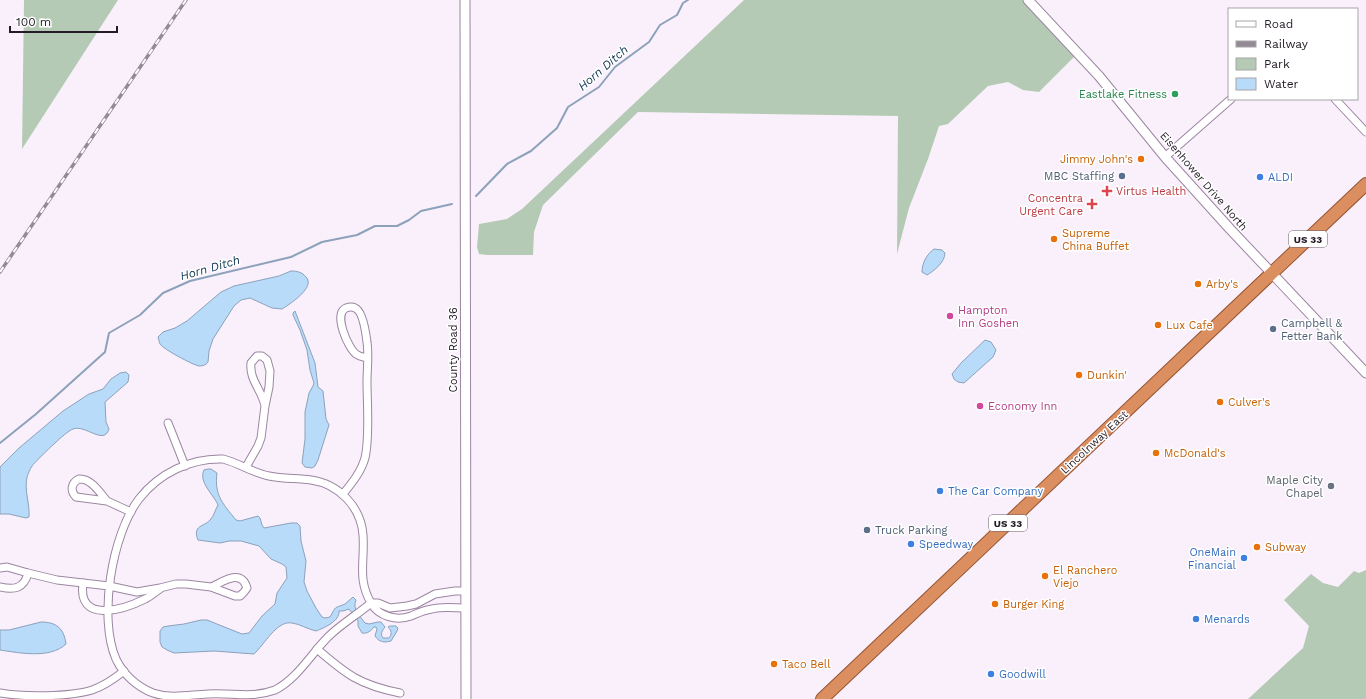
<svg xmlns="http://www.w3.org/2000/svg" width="1366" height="699" viewBox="0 0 1366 699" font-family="'Work Sans',sans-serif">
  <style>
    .green { fill: #b4cab4 }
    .water { fill: #b8dbfa; stroke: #8ca1ba }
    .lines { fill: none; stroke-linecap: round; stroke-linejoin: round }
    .stream { stroke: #8ca1ba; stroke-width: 2 }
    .minor-casing { stroke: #9c86a2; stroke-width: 9 }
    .tertiary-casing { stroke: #9c86a2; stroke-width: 11 }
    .trunk-casing { stroke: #955431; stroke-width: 14 }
    .minor { stroke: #fff; stroke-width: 7 }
    .tertiary { stroke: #fff; stroke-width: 9 }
    .trunk { stroke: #db8e5f; stroke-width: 12 }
    .rail-casing { stroke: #948a96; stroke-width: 3.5 }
    .rail { stroke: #fff; stroke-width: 2; stroke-dasharray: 6; stroke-linecap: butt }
    .leisure-dot { fill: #2e9e5b; stroke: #fff; stroke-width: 1.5 }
    .food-dot { fill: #e8710a; stroke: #fff; stroke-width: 1.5 }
    .service-dot { fill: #5c6f8a; stroke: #fff; stroke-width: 1.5 }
    .shop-dot { fill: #3f7fe0; stroke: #fff; stroke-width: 1.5 }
    .health-dot { fill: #e0444e; stroke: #fff; stroke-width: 1.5 }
    .hotel-dot { fill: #d1479c; stroke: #fff; stroke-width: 1.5 }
    .worship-dot { fill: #6b7280; stroke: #fff; stroke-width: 1.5 }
    .labels { text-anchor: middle; stroke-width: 3; stroke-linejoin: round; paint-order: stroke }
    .shield { fill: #fff; stroke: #665f67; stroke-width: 1 }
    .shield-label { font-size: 10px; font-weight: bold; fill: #241b26 }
    .leisure-label { font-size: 11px; fill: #27864d; stroke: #fff; text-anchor: end }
    .food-label { font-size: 11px; fill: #c56008; stroke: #fff; text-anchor: start }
    .service-label { font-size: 11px; fill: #4e5e75; stroke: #fff; text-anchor: start }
    .shop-label { font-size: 11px; fill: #366cbe; stroke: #fff; text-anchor: start }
    .street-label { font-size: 11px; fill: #241b26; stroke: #fff }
    .health-label { font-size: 11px; fill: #be3a42; stroke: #fff; text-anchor: start }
    .hotel-label { font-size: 11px; fill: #b23c85; stroke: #fff; text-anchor: start }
    .worship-label { font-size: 11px; fill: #5b616d; stroke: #fff; text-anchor: end }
    .water-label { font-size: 12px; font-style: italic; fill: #0f3755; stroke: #fff }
  </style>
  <rect width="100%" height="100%" fill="#faf0fc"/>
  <!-- green -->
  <g class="green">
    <path d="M 24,0 L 118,0 L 22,149 Z"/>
    <path d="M 744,0 L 1028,0 L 1078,53 L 1039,92 L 1023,90 L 1008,82 L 988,86 L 948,124 L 939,126 L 928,159 L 909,208 L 897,254 L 898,116 L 638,112 L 543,205 L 534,232 L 533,255 L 487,255 L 479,254 L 477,247 L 479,224 L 507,219 L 522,209 Z"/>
    <path d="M 1366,570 L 1366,699 L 1248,699 L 1303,648 L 1309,626 L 1284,600 L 1311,574 L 1323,583 L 1338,587 L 1354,571 L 1359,573 Z"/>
  </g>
  <!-- water -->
  <g class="water">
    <path d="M 934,249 L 942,250 L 945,253 C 945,262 934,271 927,275 L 922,272 C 922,263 927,254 934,249 Z"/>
    <path d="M 291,271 C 297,271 302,272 306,277 C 316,287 290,304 282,309 L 272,308 L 250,298 L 241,300 L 234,306 L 213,339 L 209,351 L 208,362 C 206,365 203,366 199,366 C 193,365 163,349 160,344 C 159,342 159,340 158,337 L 163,332 L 175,328 L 187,321 L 221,292 L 234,286 L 279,276 Z"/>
    <path d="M 295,311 L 315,363 L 318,387 L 323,391 L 326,419 L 329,425 L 318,460 L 315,466 L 312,468 L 305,467 L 302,463 L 305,439 L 305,412 L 309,393 L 313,386 L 314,383 L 310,370 L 307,350 L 300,330 L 293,315 L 293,313 Z"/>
    <path d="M 985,340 L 991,342 L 996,350 L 993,357 L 964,383 L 958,382 L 954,379 L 952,374 L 961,363 Z"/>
    <path d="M 126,372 L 129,375 L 128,382 L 105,402 L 106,422 L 109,429 C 104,446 85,424 73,429 C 66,431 37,460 32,466 C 30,469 28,474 27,477 C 24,491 30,503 29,517 L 26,518 L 9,514 L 0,514 L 0,467 L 19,448 L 63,411 L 89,394 L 103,389 L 111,379 L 120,373 Z"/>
    <path d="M 208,469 L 211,469 L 217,473 C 214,495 223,504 236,520 L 240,521 L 258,516 L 260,518 L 262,525 L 264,528 L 291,523 L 297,523 L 300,526 L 301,541 L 306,561 L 304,582 L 307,591 L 316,608 L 322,617 L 325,618 L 330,617 C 337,605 333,609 345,604 C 348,602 350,599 353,597 L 356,600 C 352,609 360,616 365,623 L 369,624 L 378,622 L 381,622 L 385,627 C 382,631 380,634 383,638 L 389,638 C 392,634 392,631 388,627 L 390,626 L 396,626 L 398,628 L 397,631 L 391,641 C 384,643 379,642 375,636 L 377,629 L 376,627 L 374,627 C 371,631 367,634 362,633 L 358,626 L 358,621 L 349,609 L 343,611 L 339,611 C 340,621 324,628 316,631 C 307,629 300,624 292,623 C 277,620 264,645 254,654 L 214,651 L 174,653 L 167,650 L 162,647 L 160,642 L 160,631 L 163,627 L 168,626 L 184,624 L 201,620 L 207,620 L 242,634 L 249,633 L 262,616 L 275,604 L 277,593 L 287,578 L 286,567 L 282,564 L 271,559 L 259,546 L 241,541 L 229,541 L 220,543 L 198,540 C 192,525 204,527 210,520 C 214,516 215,510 218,505 C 214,495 198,482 204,470 Z"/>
    <path d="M 41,622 C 56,622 64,628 66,644 C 50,659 20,653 0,650 L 0,630 L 9,630 Z"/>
  </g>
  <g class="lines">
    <!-- stream -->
    <g class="stream">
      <path d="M 476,196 L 507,164 L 531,151 L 557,128 L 568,107 L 599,87 L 615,67 L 649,42 L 660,25 L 677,15 L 683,3 L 688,0"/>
      <path d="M 0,443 L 36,414 L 105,352 L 109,333 L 140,315 L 163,293 L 190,281 L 291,257 L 322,242 L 357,235 L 375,226 L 397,226 L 409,220 L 421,211 L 452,204"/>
    </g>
    <!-- minor casing -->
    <g class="minor-casing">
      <g id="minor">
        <path d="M 1335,99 L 1366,132"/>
        <path d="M 1165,157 L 1231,99"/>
        <path d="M 168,423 L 185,466"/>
        <path d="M 223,459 C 239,463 253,473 269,476 C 283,479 297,478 311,480 C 339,484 361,507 363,535 C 365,561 357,579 371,603 C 357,615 341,624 328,637 C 311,654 297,679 275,690 C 250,699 232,692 207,694 C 188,695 171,699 153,693 C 137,687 123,674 116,659 C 98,618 112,534 139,499 C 159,473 191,458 223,459 Z"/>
        <path d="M 246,467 L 258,446 L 261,438 L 265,406 L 269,387 L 270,371 L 267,360 L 262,356 L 257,356 L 251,363 C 249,380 262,390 265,406"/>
        <path d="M 343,494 C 352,483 361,472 365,458 C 370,436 367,404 367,382 C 367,369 369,355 367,342 C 366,334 363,311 355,308 C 353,307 349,307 346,308 C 333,314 348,348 356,354 C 360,357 363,357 367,358"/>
        <path d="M 107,501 C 100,493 91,478 79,479 C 71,483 70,491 76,497 L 107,501 L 131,512"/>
        <path d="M 0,568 L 7,567 L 28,573 L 57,580 L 109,586 L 137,592 L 160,588 L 176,584 L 186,584 L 211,587 L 235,596 L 240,596 L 244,592 L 247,588 C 241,568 223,582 211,587"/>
        <path d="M 83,583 C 77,624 123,610 145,599 C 150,597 155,592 160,589"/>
        <path d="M 0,587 C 14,590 24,589 28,573"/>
        <path d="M 466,591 L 455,591 L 435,594 L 416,604 L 407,606 L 390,608 L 378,603 L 371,603 C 379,617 397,621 411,616 C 418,613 424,610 432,609 C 443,606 455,608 466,608"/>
        <path d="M 317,649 C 347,675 360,685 400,693"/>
        <path d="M 0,693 C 23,697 70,697 92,690 C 104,686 114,679 124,671"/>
      </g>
    </g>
    <!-- tertiary casing -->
    <g class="tertiary-casing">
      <g id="tertiary">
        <path d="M 465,0 L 466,699"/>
        <path d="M 1028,0 L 1099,76 L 1165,157 L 1230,229 L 1366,373"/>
      </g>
    </g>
    <!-- trunk casing -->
    <g class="trunk-casing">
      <path id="trunk" d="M 822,699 L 1366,184"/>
    </g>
    <!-- minor -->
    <use href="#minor" class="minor"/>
    <!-- tertiary -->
    <use href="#tertiary" class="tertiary"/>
    <!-- trunk -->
    <use href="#trunk" class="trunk"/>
    <!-- rail casing -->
    <g class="rail-casing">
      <path id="rail" d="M 0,272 L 186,0"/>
    </g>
    <!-- rail -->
    <use href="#rail" class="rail"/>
  </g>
  <!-- markers -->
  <circle class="leisure-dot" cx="1175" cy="94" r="4"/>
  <g class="food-dot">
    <circle cx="1141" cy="159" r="4"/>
    <circle cx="1054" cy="239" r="4"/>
    <circle cx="1198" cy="284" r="4"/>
    <circle cx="1158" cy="325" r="4"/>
    <circle cx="1079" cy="375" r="4"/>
    <circle cx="1220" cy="402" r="4"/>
    <circle cx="1156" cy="453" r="4"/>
    <circle cx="1257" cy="547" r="4"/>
    <circle cx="1045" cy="576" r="4"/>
    <circle cx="995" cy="604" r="4"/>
    <circle cx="774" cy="664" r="4"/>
  </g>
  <g class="service-dot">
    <circle cx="1122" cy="176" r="4"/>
    <circle cx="1273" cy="329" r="4"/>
    <circle cx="867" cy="530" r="4"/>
  </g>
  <g class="shop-dot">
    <circle cx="1260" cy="177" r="4"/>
    <circle cx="940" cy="491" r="4"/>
    <circle cx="911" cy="544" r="4"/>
    <circle cx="1244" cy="558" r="4"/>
    <circle cx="1196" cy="619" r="4"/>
    <circle cx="991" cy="674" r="4"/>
  </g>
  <g class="health-dot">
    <path d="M1105 185h4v4h4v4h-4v4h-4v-4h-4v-4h4z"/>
    <path d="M1090 198h4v4h4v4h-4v4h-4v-4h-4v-4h4z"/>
  </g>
  <g class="hotel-dot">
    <circle cx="950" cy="316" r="4"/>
    <circle cx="980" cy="406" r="4"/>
  </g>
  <circle class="worship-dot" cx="1331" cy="486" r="4"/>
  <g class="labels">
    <!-- shield labels -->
    <g class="shield">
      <rect x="1289" y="231" width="38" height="16" rx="3"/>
      <rect x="989" y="515" width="38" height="16" rx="3"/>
    </g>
    <g class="shield-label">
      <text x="1308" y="243">US 33</text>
      <text x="1008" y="527">US 33</text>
    </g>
    <!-- leisure labels -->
    <g class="leisure-label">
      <text x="1167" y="98">Eastlake Fitness</text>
    </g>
    <!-- food labels -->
    <g class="food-label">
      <text x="1133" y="163" text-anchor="end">Jimmy John's</text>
      <text x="1062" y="237">Supreme<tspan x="1062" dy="13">China Buffet</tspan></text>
      <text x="1206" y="288">Arby's</text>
      <text x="1166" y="329">Lux Cafe</text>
      <text x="1087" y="379">Dunkin'</text>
      <text x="1228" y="406">Culver's</text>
      <text x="1164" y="457">McDonald's</text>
      <text x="1265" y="551">Subway</text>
      <text x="1053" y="574">El Ranchero<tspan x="1053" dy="13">Viejo</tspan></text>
      <text x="1003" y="608">Burger King</text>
      <text x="782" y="668">Taco Bell</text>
    </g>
    <!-- service labels -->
    <g class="service-label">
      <text x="1114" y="180" text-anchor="end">MBC Staffing</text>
      <text x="1281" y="327">Campbell &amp;<tspan x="1281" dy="13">Fetter Bank</tspan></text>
      <text x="875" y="534">Truck Parking</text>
    </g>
    <!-- shop labels -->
    <g class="shop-label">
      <text x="1268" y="181">ALDI</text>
      <text x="948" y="495">The Car Company</text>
      <text x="919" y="548">Speedway</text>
      <text x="1236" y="556" text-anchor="end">OneMain<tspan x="1236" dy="13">Financial</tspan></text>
      <text x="1204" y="623">Menards</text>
      <text x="999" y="678">Goodwill</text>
    </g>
    <!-- street labels -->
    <g class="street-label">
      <text transform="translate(1204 181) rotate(49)" y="4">Eisenhower Drive North</text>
      <text transform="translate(453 350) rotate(-90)" y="4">County Road 36</text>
      <text transform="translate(1094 442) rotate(-43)" y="4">Lincolnway East</text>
    </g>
    <!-- health labels -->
    <g class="health-label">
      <text x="1116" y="195">Virtus Health</text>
      <text x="1083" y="202" text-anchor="end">Concentra<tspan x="1083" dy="13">Urgent Care</tspan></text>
    </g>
    <!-- hotel labels -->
    <g class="hotel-label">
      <text x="958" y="314">Hampton<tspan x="958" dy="13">Inn Goshen</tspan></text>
      <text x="988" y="410">Economy Inn</text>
    </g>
    <!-- worship labels -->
    <g class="worship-label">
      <text x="1323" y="484">Maple City<tspan x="1323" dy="13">Chapel</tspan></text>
    </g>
    <!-- water labels -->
    <g class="water-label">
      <text transform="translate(603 68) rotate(-41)" y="4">Horn Ditch</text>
      <text transform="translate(210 268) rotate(-16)" y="4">Horn Ditch</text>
    </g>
  </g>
  <!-- legend -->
  <rect x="1228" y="8" width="130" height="92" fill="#ffffff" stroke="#a7a4a8"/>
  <rect x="1236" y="21" width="20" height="6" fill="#ffffff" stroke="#a7a4a8"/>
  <text x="1264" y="28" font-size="12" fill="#241b26">Road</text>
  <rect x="1236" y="41" width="20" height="6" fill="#948a96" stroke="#a7a4a8"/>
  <text x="1264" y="48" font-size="12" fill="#241b26">Railway</text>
  <rect x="1236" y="58" width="20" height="12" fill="#b4cab4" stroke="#a7a4a8"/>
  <text x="1264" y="68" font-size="12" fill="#241b26">Park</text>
  <rect x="1236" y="78" width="20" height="12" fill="#b8dbfa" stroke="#a7a4a8"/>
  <text x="1264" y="88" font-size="12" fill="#241b26">Water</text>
  <!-- scale -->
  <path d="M10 26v6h107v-6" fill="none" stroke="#241b26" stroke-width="2"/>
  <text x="16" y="26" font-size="12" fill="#241b26" stroke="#ffffff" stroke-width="3" paint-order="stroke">100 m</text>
</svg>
